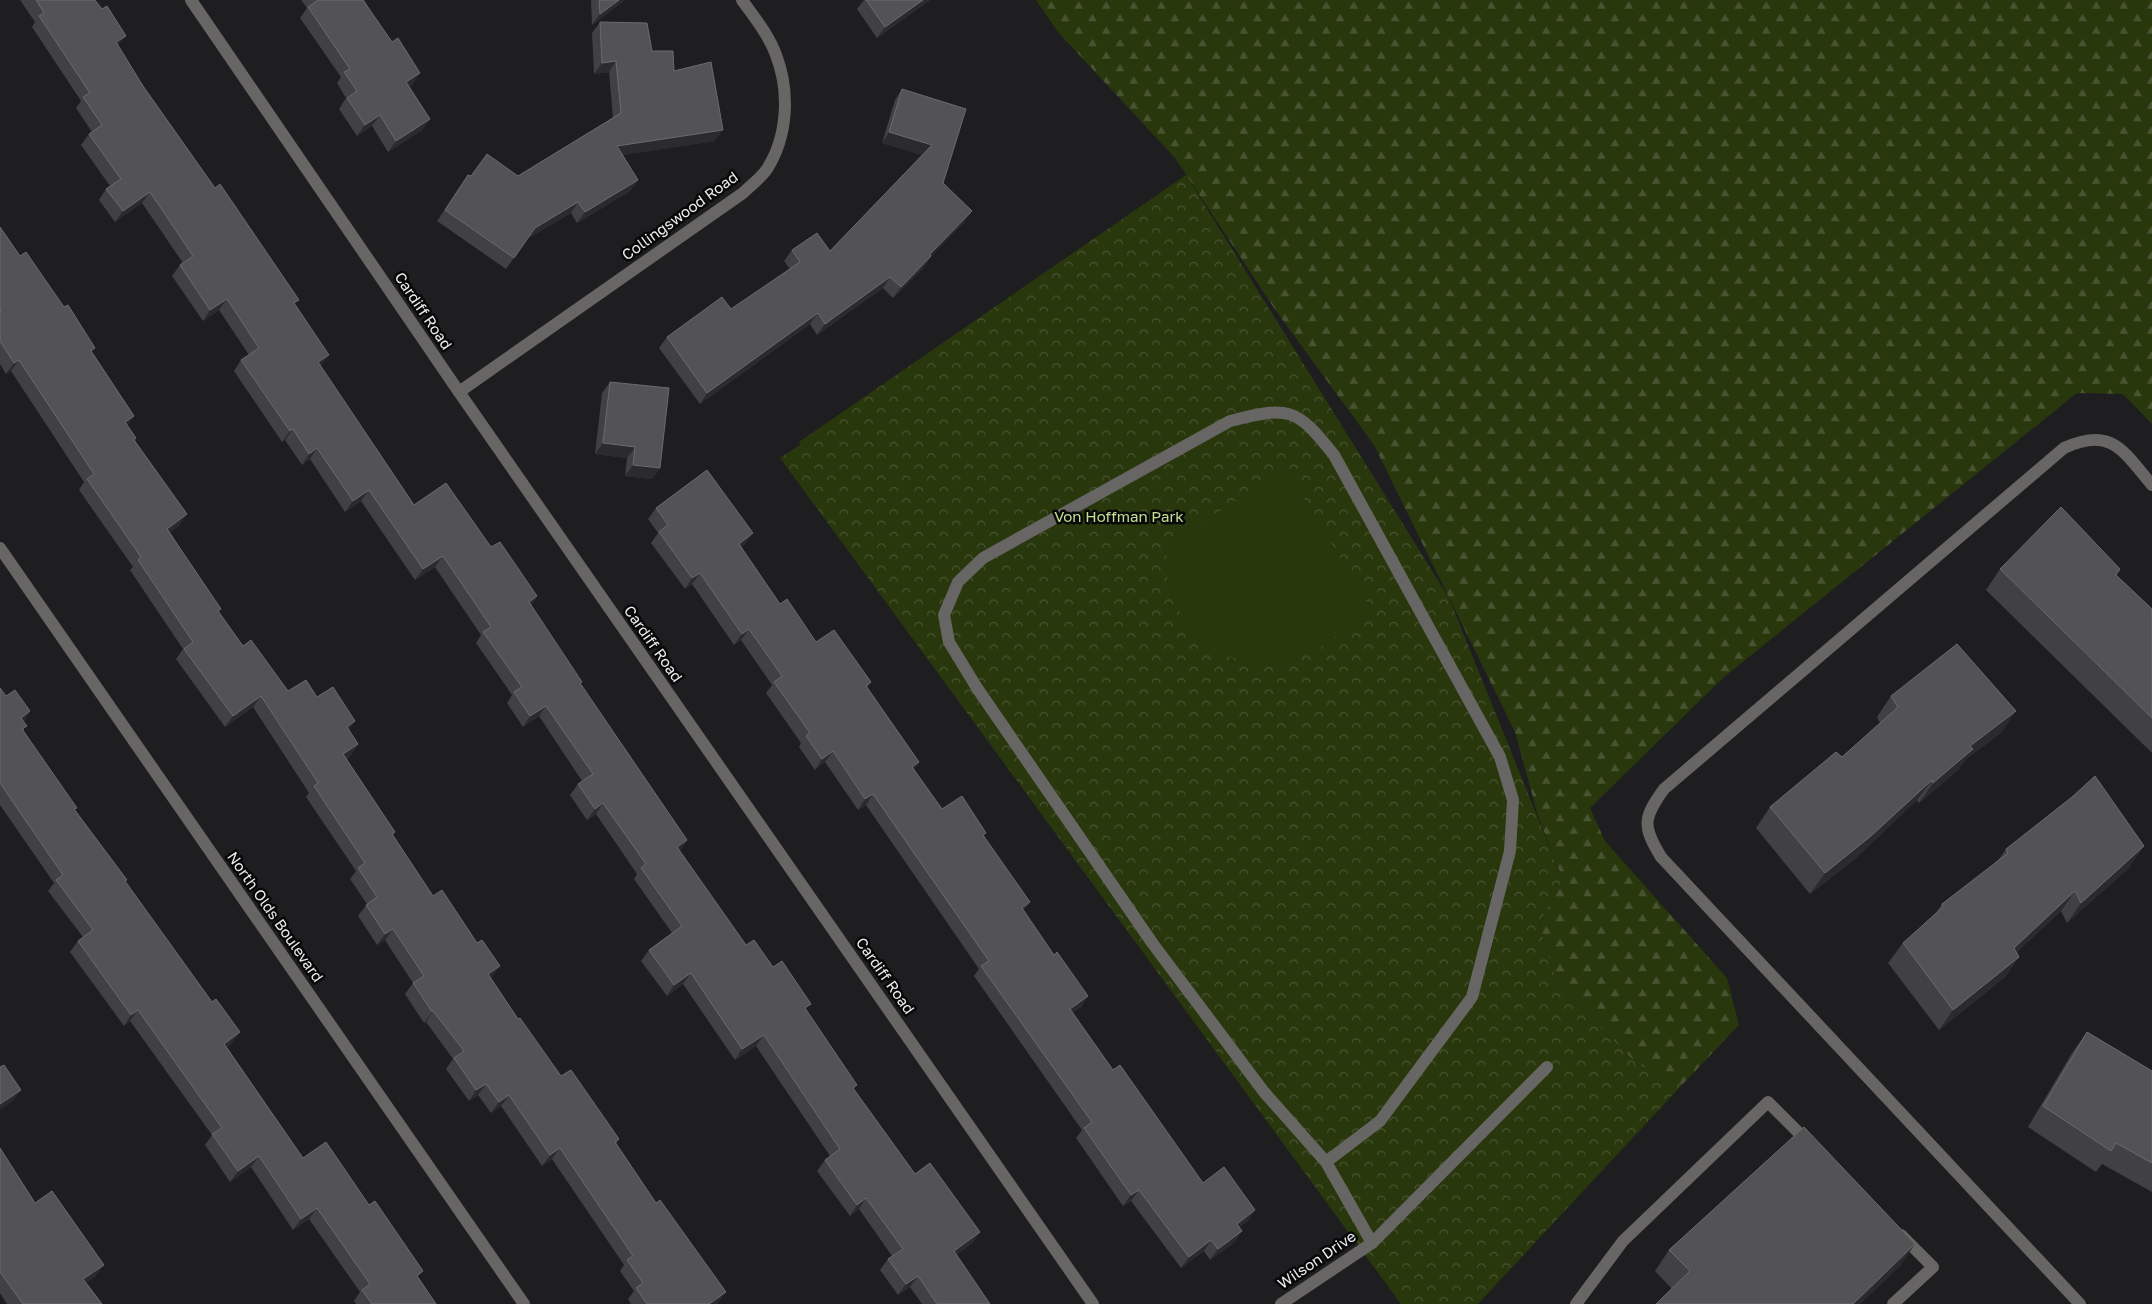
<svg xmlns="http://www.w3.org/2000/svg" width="2152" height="1304" viewBox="0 0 2152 1304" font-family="'Golos Text',sans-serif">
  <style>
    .forest { fill: url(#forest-firs) }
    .park { fill: url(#park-crowns) }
    .pitch { fill: #29370d }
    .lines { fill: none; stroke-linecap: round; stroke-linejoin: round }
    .lane { stroke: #676665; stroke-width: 12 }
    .street { stroke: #676665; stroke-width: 12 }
    .wall { fill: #414042 }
    .shaded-wall { fill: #2b2a2c }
    .building { fill: #535254; stroke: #6c6a6c }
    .labels { text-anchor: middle; stroke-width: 5; stroke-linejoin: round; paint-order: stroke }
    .street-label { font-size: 15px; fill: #edecee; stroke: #080809 }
    .park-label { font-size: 15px; fill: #c1e092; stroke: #080809 }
  </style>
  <defs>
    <pattern id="forest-firs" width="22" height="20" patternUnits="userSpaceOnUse" patternTransform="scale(1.25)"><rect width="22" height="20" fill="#29370d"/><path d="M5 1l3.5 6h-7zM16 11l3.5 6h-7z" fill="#485431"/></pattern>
    <pattern id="park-crowns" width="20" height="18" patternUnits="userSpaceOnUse" patternTransform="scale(1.25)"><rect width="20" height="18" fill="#29370d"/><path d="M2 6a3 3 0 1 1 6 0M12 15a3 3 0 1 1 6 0" fill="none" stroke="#485431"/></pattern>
  </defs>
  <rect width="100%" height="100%" fill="#1e1d1f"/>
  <!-- forest -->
  <path class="forest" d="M 1036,0 L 2152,0 L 2152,424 L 2123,394 L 2077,393 L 1724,677 L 1590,808 L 1605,841 L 1727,978 L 1739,1025 L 1682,1085 L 1637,1064 L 1557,983 L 1539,924 L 1563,880 L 1538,816 L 1515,732 L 1374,445 L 1276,311 L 1175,158 L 1058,32 Z"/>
  <!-- park -->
  <path class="park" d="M 1186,175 L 1449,598 L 1563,880 L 1539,924 L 1557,983 L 1637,1064 L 1682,1085 L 1478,1304 L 1401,1304 L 780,458 L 800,445 L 799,442 Z"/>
  <!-- pitch -->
  <path class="pitch" d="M 1286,468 L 1371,609 L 1319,649 L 1270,665 L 1226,656 L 1189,630 L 1168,586 L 1166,546 Z"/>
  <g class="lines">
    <!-- lane -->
    <g class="lane">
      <path d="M 1372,1243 L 1547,1067"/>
      <path d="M 1576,1304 L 1623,1241 L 1768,1102 L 1809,1143"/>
      <path d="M 1893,1304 L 1933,1267 L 1901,1235"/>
      <path d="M 2080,1304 L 1661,857 C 1642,826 1643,818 1664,789 L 2064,448 C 2112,426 2123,451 2152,485"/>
    </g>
    <!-- street -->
    <g class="street">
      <path d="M 191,0 L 459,392 L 1093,1304"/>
      <path d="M 459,392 L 743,193 C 751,185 761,178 767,169 C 788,136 790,91 776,55 C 769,35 754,17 742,0"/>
      <path d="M 0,548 L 524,1304"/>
      <path d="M 1281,1304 L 1372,1243 L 1326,1162 L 1380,1121 L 1472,997 L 1510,851 L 1513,800 L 1500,757 L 1334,455 C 1296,407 1289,406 1230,421 L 983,558 L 958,582 L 944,615 L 949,642 L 977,688 L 1153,944 L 1264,1092 L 1326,1162"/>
    </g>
  </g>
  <!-- wall -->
  <g class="wall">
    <path d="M 20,0 L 95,0 L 118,47 L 143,86 L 295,305 L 321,366 L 414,505 L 491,547 L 537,596 L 531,605 L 580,684 L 687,840 L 680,851 L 746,945 L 773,967 L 806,1010 L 854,1090 L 915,1174 L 980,1232 L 972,1243 L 956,1255 L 990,1304 L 922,1304 L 910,1287 L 898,1295 L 880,1270 L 888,1259 L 892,1256 L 859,1209 L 850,1216 L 817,1171 L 825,1160 L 830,1156 L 756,1046 L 735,1060 L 683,984 L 667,996 L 641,961 L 649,950 L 672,933 L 634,879 L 637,874 L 596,814 L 587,820 L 570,795 L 578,784 L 582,781 L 539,716 L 523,727 L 507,703 L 512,695 L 476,643 L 481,635 L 435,567 L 415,580 L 361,501 L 345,512 L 310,459 L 302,465 L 285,440 L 282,442 L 234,371 L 241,360 L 249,355 L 219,310 L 203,321 L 172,276 L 180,265 L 183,263 L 142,203 L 115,222 L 99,200 L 106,189 L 110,186 L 81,145 L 89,134 L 92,132 L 76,108 L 81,101 L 32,27 L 35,22 Z"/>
    <path d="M 301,0 L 364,0 L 413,84 L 408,87 L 430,119 L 422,130 L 388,152 L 372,126 L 357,136 L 339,109 L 346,98 L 337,83 L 341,77 L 300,18 L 307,8 Z"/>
    <path d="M 591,0 L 625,0 L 592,25 Z"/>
    <path d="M 864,0 L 930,0 L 877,38 L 857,9 Z"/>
    <path d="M 600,22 L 674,71 L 715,141 L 622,155 L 638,180 L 630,191 L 577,223 L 571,213 L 527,239 L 506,269 L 437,221 L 468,175 L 471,176 L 518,176 L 613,118 L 609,72 L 594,74 L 592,33 Z"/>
    <path d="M 902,89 L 943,183 L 972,211 L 964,222 L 931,256 L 924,267 L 893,298 L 883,288 L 817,335 L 810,324 L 700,404 L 659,348 L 667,337 L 731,309 L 790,269 L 784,261 L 792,250 L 830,251 L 922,155 L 882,143 L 895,100 Z"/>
    <path d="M 0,227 L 20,256 L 92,352 L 134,416 L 127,425 L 180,525 L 170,532 L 219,612 L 243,646 L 288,691 L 317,697 L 349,730 L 358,744 L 351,755 L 346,759 L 395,832 L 393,835 L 433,896 L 492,977 L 491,978 L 518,1019 L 561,1076 L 619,1139 L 616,1144 L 718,1303 L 717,1304 L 631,1304 L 628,1299 L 634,1291 L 620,1271 L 624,1265 L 552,1159 L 542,1166 L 501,1106 L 491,1113 L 478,1095 L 469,1101 L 446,1069 L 453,1059 L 426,1022 L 424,1023 L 405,994 L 413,983 L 385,940 L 377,945 L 358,916 L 367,904 L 350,879 L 356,871 L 306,797 L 309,793 L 253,707 L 225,727 L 176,659 L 183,649 L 130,570 L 133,567 L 79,490 L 84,482 L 11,371 L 6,374 L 0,364 Z"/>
    <path d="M 610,382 L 660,468 L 652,479 L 625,476 L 627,458 L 595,454 L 602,393 Z"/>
    <path d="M 656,508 L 745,544 L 741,547 L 780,604 L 816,642 L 871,682 L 867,687 L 919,762 L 914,769 L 942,809 L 984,836 L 1024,911 L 1054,955 L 1088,996 L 1081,1007 L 1072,1013 L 1113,1070 L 1203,1183 L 1248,1221 L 1239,1227 L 1235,1242 L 1210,1260 L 1204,1251 L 1181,1268 L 1131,1201 L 1123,1206 L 1076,1138 L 1082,1130 L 974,976 L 979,969 L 866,805 L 858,810 L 825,762 L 815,770 L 799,747 L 801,743 L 766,693 L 772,685 L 741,640 L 734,645 L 692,584 L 685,589 L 651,543 L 658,533 L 648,519 Z"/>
    <path d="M 2000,569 L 2116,575 L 2152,609 L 2152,753 L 1986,590 Z"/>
    <path d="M 0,688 L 6,696 L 30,711 L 24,721 L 24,731 L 75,810 L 125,882 L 232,1043 L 227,1047 L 303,1158 L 419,1278 L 436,1304 L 356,1304 L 354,1301 L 360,1292 L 309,1219 L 293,1230 L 251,1167 L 230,1182 L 205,1145 L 212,1135 L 130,1021 L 124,1026 L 70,952 L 78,941 L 83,937 L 48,891 L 54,883 L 0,805 Z"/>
    <path d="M 1891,696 L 2002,732 L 1966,759 L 1958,770 L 1919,803 L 1917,800 L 1857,857 L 1810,894 L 1756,828 L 1770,807 L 1842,757 L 1880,723 L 1877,717 Z"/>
    <path d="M 2006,849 L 2130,867 L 2067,923 L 2061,911 L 2017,952 L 2019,957 L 2005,977 L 1939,1030 L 1888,963 L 1903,943 L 1935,914 L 1942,904 L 1997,862 Z"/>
    <path d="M 2087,1032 L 2152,1071 L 2152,1192 L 2102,1164 L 2096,1172 L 2028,1127 L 2072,1053 Z"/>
    <path d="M 0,1148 L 35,1203 L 96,1276 L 86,1282 L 102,1304 L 7,1304 L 0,1293 Z"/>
    <path d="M 1669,1250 L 1901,1265 L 1860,1304 L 1656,1304 L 1672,1289 L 1655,1271 Z"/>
  </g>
  <!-- shaded-wall -->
  <g class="shaded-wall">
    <path d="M 619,0 L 625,0 L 592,25 L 600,14 Z"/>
    <path d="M 923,0 L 930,0 L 877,38 L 885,27 Z"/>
    <path d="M 126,36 L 118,46 L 116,42 Z"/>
    <path d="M 616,61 L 609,72 L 594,74 L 602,63 Z"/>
    <path d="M 420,73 L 413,84 L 398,93 L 406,82 Z"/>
    <path d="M 380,115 L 372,126 L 357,136 L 365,125 Z"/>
    <path d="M 430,119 L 422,130 L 388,152 L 396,141 Z"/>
    <path d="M 723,130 L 715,141 L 609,157 L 617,146 Z"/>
    <path d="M 889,132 L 932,145 L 925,156 L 882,143 Z"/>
    <path d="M 638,180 L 630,191 L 577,223 L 585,212 Z"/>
    <path d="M 150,192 L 142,203 L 115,222 L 123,211 Z"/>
    <path d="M 578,202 L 571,213 L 527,239 L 535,228 Z"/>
    <path d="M 972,211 L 964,222 L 922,265 L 930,254 Z"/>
    <path d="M 931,256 L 924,267 L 893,298 L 901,287 Z"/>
    <path d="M 890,277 L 883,288 L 817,335 L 825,324 Z"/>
    <path d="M 227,299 L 219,310 L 203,321 L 210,310 Z"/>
    <path d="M 818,313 L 810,324 L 700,404 L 707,393 Z"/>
    <path d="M 329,355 L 321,366 L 311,373 L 318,362 Z"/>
    <path d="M 19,360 L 11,371 L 6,374 L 14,363 Z"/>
    <path d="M 134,416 L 126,427 L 125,422 Z"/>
    <path d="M 293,429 L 285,440 L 282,442 L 290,431 Z"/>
    <path d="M 603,443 L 635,447 L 627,458 L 595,454 Z"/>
    <path d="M 317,448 L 310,459 L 302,465 L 309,454 Z"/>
    <path d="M 633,465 L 660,468 L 652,479 L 625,476 Z"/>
    <path d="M 369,490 L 361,501 L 345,512 L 353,501 Z"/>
    <path d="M 187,514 L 180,525 L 159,540 L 167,529 Z"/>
    <path d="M 753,533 L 745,544 L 731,555 L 739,544 Z"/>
    <path d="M 443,556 L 435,567 L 415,580 L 423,569 Z"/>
    <path d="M 700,573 L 692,584 L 685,589 L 692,578 Z"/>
    <path d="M 537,596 L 529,607 L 529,602 Z"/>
    <path d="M 749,629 L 741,640 L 734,645 L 742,634 Z"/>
    <path d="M 261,696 L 253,707 L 225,727 L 233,716 Z"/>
    <path d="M 546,706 L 539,716 L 523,727 L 530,716 Z"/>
    <path d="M 30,711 L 23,722 L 21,718 Z"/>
    <path d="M 2016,711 L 2002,732 L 1966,759 L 1958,770 L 1919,803 L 1933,783 L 1970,746 Z"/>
    <path d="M 355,721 L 348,732 L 347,727 Z"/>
    <path d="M 358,744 L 351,755 L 335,765 L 343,754 Z"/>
    <path d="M 833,751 L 825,762 L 815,770 L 822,759 Z"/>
    <path d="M 919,762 L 911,773 L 912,767 Z"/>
    <path d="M 1932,780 L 1917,800 L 1857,857 L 1810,894 L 1825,873 Z"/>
    <path d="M 873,794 L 866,805 L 858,810 L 865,799 Z"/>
    <path d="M 603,803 L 596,814 L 587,820 L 595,809 Z"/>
    <path d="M 687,840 L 680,851 L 677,847 Z"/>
    <path d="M 2144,846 L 2130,867 L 2067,923 L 2081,903 Z"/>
    <path d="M 2075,891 L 2061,911 L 2000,968 L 2014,948 Z"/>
    <path d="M 1030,902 L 1022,913 L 1022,908 Z"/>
    <path d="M 393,929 L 385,940 L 377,945 L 385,934 Z"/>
    <path d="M 2019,957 L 2005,977 L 1939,1030 L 1953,1010 Z"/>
    <path d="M 500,966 L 492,977 L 480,985 L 488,974 Z"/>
    <path d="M 691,973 L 683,984 L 667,996 L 674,985 Z"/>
    <path d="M 1088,996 L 1081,1007 L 1062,1020 L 1070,1009 Z"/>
    <path d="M 138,1010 L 130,1021 L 124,1026 L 131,1015 Z"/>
    <path d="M 433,1011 L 426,1022 L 424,1023 L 432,1012 Z"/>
    <path d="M 240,1032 L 232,1043 L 217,1055 L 224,1044 Z"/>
    <path d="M 764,1035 L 756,1046 L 735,1060 L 742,1049 Z"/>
    <path d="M 486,1084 L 478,1095 L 469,1101 L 476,1090 Z"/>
    <path d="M 21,1090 L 13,1101 L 0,1110 L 0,1104 Z"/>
    <path d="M 509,1095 L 501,1106 L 491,1113 L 499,1102 Z"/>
    <path d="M 560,1148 L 552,1159 L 542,1166 L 550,1155 Z"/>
    <path d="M 259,1156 L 251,1167 L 230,1182 L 238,1171 Z"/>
    <path d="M 1139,1190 L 1131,1201 L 1123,1206 L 1131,1195 Z"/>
    <path d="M 866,1198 L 859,1209 L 850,1216 L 857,1205 Z"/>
    <path d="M 317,1208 L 309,1219 L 293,1230 L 301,1219 Z"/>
    <path d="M 1255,1210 L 1248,1221 L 1229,1235 L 1237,1224 Z"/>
    <path d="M 1242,1231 L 1235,1242 L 1210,1260 L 1218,1249 Z"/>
    <path d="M 980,1232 L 972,1243 L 946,1262 L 954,1251 Z"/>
    <path d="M 1211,1240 L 1204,1251 L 1181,1268 L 1189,1257 Z"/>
    <path d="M 1915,1244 L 1901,1265 L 1860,1304 L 1853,1304 Z"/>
    <path d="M 104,1265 L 96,1276 L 76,1290 L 83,1279 Z"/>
    <path d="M 918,1276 L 910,1287 L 898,1295 L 906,1284 Z"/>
    <path d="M 726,1292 L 718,1303 L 717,1304 L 709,1304 Z"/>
  </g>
  <!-- building -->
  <g class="building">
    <path d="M 36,0 L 95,0 L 102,9 L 107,6 L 126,36 L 116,42 L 143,86 L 215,188 L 220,184 L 299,300 L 294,303 L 329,355 L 318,362 L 414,505 L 446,483 L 491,547 L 500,542 L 537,596 L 529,602 L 582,682 L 580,683 L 687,840 L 677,847 L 746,945 L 754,940 L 773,967 L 782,961 L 811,1004 L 805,1008 L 857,1085 L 853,1088 L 915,1174 L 930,1163 L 980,1232 L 954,1251 L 990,1304 L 937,1304 L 918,1276 L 906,1284 L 888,1259 L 903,1249 L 866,1198 L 857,1205 L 825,1160 L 840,1149 L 764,1035 L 742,1049 L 691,973 L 674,985 L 649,950 L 682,926 L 641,868 L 646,864 L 603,803 L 595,809 L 578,784 L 593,774 L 546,706 L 530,716 L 514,692 L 522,687 L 483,632 L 491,627 L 443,556 L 423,569 L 369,490 L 353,501 L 317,448 L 309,454 L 293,429 L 290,431 L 241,360 L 259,348 L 227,299 L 210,310 L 180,265 L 193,256 L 150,192 L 123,211 L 106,189 L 121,179 L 89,134 L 102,125 L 83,97 L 90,93 L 39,16 L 44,13 Z"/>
    <path d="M 317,0 L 363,0 L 392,42 L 398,38 L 420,73 L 406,82 L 430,119 L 396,141 L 380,115 L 365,125 L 347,98 L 357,91 L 344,72 L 350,69 L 308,7 L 317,1 Z"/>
    <path d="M 599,0 L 619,0 L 600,14 Z"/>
    <path d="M 866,0 L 923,0 L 885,27 Z"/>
    <path d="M 600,22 L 647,23 L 652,51 L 673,51 L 674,71 L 711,62 L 723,130 L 617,146 L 638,180 L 585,212 L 578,202 L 535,228 L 514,258 L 445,210 L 468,175 L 471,176 L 487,154 L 518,176 L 621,113 L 616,61 L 602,63 Z"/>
    <path d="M 902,89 L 966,109 L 943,183 L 972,211 L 930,254 L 931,256 L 901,287 L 890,277 L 825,324 L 818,313 L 707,393 L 667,337 L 722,297 L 731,309 L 800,262 L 792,250 L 817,233 L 830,251 L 932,145 L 889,132 Z"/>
    <path d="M 0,227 L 20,256 L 26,252 L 64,307 L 68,305 L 95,348 L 91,351 L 134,416 L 125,422 L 136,438 L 134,440 L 187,514 L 167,529 L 221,609 L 218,611 L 243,646 L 251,640 L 288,691 L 306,680 L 317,697 L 333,687 L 355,721 L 347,727 L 358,744 L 343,754 L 395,832 L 392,834 L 433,896 L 442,890 L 477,943 L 482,940 L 500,966 L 488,974 L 518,1019 L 520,1018 L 561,1076 L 571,1070 L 619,1139 L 615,1142 L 656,1203 L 660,1200 L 726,1292 L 709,1304 L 647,1304 L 636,1288 L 643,1283 L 627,1260 L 633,1256 L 560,1148 L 550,1155 L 509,1095 L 499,1102 L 486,1084 L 476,1090 L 454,1058 L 464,1051 L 433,1011 L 432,1012 L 413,983 L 424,976 L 393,929 L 385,934 L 366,905 L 377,897 L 358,868 L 365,863 L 314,786 L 318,783 L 261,696 L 233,716 L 184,649 L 193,642 L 138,560 L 141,557 L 87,479 L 94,474 L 19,360 L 14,363 L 0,341 L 0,312 L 1,311 L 0,310 Z"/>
    <path d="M 610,382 L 669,388 L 660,468 L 633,465 L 635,447 L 603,443 Z"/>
    <path d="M 707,470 L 753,533 L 739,544 L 780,604 L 787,599 L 816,642 L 834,630 L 871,682 L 866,686 L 919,762 L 912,767 L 942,809 L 962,796 L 986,833 L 983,835 L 1030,902 L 1022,908 L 1054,955 L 1057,952 L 1088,996 L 1070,1009 L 1113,1070 L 1120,1065 L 1203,1183 L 1224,1167 L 1255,1210 L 1237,1224 L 1242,1231 L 1218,1249 L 1211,1240 L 1189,1257 L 1139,1190 L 1131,1195 L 1084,1128 L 1092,1122 L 981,966 L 989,961 L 873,794 L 865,799 L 833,751 L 822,759 L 806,736 L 810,733 L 774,682 L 782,676 L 749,629 L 742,634 L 700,573 L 692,578 L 659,532 L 668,525 L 656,508 Z"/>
    <path d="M 2061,507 L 2120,569 L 2116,575 L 2152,609 L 2152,718 L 2000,569 Z"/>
    <path d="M 1957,644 L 2016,711 L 1970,746 L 1973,749 L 1933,783 L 1932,780 L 1871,836 L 1825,873 L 1770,807 L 1836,752 L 1842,757 L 1898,707 L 1891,696 Z"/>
    <path d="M 0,688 L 6,696 L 15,690 L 30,711 L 21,718 L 27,726 L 22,729 L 77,808 L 74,809 L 127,880 L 125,881 L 212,1002 L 216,999 L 240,1032 L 224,1044 L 303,1158 L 326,1142 L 369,1205 L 375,1201 L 423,1271 L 417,1276 L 436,1304 L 372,1304 L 362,1290 L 370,1284 L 317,1208 L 301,1219 L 259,1156 L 238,1171 L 212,1134 L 222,1128 L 138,1010 L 131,1015 L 78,941 L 93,930 L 56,880 L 63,875 L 0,783 Z"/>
    <path d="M 2095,776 L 2144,846 L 2081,903 L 2075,891 L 2014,948 L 2019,957 L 1953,1010 L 1903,943 L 1943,907 L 1942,904 L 2008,853 L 2006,849 L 2072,797 Z"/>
    <path d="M 2087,1032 L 2152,1071 L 2152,1163 L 2116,1143 L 2111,1151 L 2043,1106 Z"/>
    <path d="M 4,1065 L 21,1090 L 0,1104 L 0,1067 Z"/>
    <path d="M 1804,1127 L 1915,1244 L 1853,1304 L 1656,1304 L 1690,1271 L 1669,1250 Z"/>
    <path d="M 0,1148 L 35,1203 L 52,1191 L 104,1265 L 83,1279 L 102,1304 L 23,1304 L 0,1272 Z"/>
  </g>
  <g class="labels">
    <!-- street labels -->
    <g class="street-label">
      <text transform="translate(680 216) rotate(-36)" y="5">Collingswood Road</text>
      <text transform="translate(423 311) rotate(56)" y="5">Cardiff Road</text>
      <text transform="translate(653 644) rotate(55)" y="5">Cardiff Road</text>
      <text transform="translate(275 917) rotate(55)" y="5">North Olds Boulevard</text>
      <text transform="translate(885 976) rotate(55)" y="5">Cardiff Road</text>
      <text transform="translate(1317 1260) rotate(-34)" y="5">Wilson Drive</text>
    </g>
    <!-- park labels -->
    <g class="park-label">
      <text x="1119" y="522">Von Hoffman Park</text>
    </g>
  </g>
</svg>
